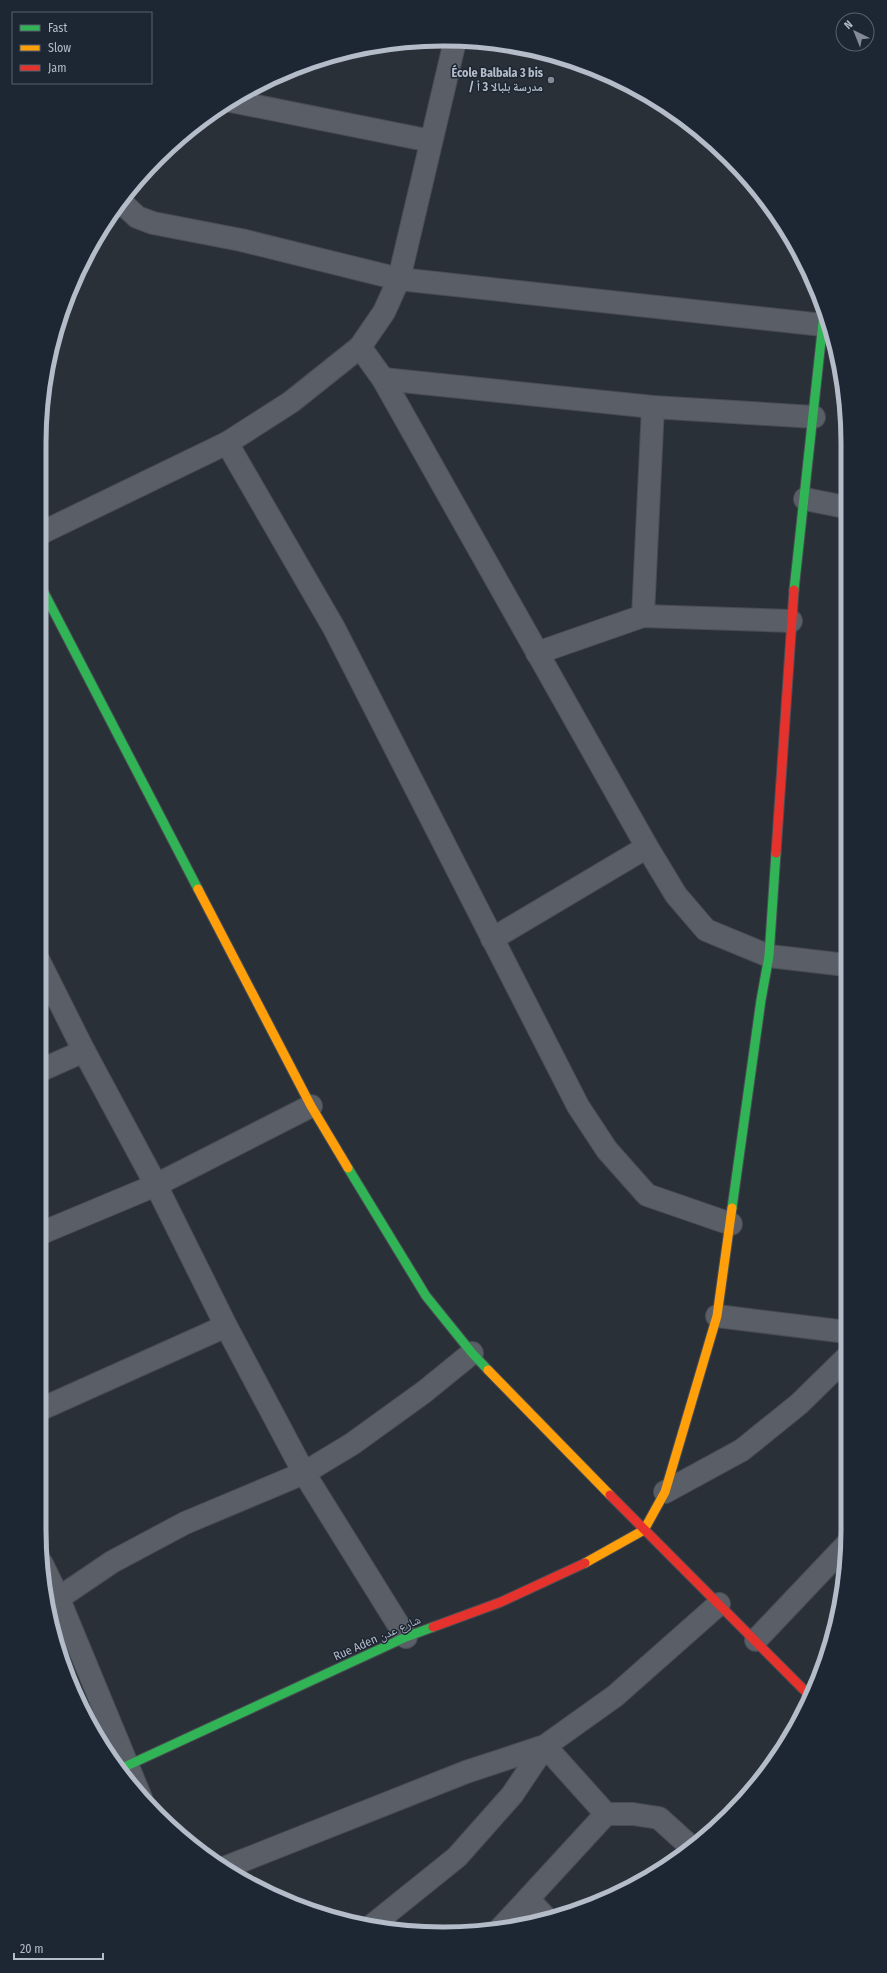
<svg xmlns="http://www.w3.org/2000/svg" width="887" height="1973" viewBox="0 0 887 1973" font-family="'Fira Sans Condensed','Noto Naskh Arabic',sans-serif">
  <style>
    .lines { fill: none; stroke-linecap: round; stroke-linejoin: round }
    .street-casing { stroke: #484c53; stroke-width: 24 }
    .fast-casing { stroke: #484c53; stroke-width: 11 }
    .slow-casing { stroke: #484c53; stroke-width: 11 }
    .jam-casing { stroke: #484c53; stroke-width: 11 }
    .street { stroke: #5a5e66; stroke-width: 22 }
    .fast { stroke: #30b455; stroke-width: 9 }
    .slow { stroke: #ff9f0a; stroke-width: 9 }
    .jam { stroke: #e5322d; stroke-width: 9 }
    .poi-dot { fill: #848b96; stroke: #1d2633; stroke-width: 1.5 }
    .labels { text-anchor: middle; stroke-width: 3; stroke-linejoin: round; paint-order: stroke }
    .poi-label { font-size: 12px; font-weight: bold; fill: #b4bcc9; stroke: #1d2633; text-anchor: end }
    .street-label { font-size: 12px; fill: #b4bcc9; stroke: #1d2633 }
    .rim { fill: none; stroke: #b4bcc9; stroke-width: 5 }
  </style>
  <rect width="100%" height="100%" fill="#2a3038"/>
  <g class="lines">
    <!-- street casing -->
    <g class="street-casing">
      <g id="street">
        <path d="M 231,101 L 431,141"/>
        <path d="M 121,202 L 137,217 L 153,223 L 241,240 L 399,279 L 823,325"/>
        <path d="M 360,347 L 383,379 L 647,847 L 676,895 L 706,930 L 769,956 L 846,965"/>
        <path d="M 383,379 L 653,407 L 814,417"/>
        <path d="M 227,443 L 334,628 L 578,1106 L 607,1150 L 647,1195 L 731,1224"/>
        <path d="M 805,499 L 845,507"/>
        <path d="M 39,534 L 227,443 L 291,402 L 360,347 L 384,312 L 399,279 L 455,41"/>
        <path d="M 643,616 L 653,407"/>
        <path d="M 537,653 L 643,616 L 791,621"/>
        <path d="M 492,939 L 647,847"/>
        <path d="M 39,961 L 84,1051 L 156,1185 L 226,1326 L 304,1473 L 406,1637"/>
        <path d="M 39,1071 L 84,1051"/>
        <path d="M 39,1234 L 156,1185 L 311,1106"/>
        <path d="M 717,1316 L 847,1332"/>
        <path d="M 39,1410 L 226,1326"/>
        <path d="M 665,1492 L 742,1450 L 799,1404 L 847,1357"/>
        <path d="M 42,1564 L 58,1597 L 141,1798"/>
        <path d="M 47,1606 L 112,1562 L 185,1523 L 304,1473 L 352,1444 L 424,1392 L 472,1353"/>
        <path d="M 756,1640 L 847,1544"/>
        <path d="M 224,1868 L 466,1772 L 545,1746 L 615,1696 L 719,1604"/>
        <path d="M 528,1899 L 547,1919"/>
        <path d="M 370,1927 L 457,1857 L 512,1795 L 545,1746 L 606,1814 L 633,1814 L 659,1818 L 691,1847"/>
        <path d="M 501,1928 L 606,1814"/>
      </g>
    </g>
    <!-- fast casing -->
    <g class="fast-casing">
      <g id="fast">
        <path d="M 39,583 L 198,889"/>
        <path d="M 794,590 L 824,313"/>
        <path d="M 348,1168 L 426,1296 L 472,1353 L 488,1370"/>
        <path d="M 732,1208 L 761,1000 L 769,956 L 776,853"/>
        <path d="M 120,1769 L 406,1637 L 433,1627"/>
      </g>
    </g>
    <!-- slow casing -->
    <g class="slow-casing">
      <g id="slow">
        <path d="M 198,889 L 311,1106 L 348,1168"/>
        <path d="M 488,1370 L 610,1495"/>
        <path d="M 644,1530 L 665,1492 L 717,1316 L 732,1208"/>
        <path d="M 585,1563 L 644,1530"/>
      </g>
    </g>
    <!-- jam casing -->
    <g class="jam-casing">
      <g id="jam">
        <path d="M 776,853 L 794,590"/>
        <path d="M 610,1495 L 810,1696"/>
        <path d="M 433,1627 L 501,1602 L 585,1563"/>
      </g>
    </g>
    <!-- street -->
    <use href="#street" class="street"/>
    <!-- fast -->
    <use href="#fast" class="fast"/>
    <!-- slow -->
    <use href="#slow" class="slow"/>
    <!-- jam -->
    <use href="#jam" class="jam"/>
  </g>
  <!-- markers -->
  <circle class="poi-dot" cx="551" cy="80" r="4"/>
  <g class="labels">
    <!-- poi labels -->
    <g class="poi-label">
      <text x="543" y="77">École Balbala 3 bis<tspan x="543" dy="14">/ مدرسة بلبالا 3 أ</tspan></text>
    </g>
    <!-- street labels -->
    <g class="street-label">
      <text transform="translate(377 1638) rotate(-24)" y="4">Rue Aden شارع عدن</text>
    </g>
  </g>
  <!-- crop -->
  <path d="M0 0H887V1973H0ZM443 46H444A397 397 0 0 1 841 443V1530A397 397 0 0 1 444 1927H443A397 397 0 0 1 46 1530V443A397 397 0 0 1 443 46Z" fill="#1d2633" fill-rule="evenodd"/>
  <path class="rim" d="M443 46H444A397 397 0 0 1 841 443V1530A397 397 0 0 1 444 1927H443A397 397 0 0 1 46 1530V443A397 397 0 0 1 443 46Z"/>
  <!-- legend -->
  <rect x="12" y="12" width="140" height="72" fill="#1d2633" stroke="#59626f"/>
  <rect x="20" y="25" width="20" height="6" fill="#30b455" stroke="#59626f"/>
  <text x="48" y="32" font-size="12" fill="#b4bcc9">Fast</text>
  <rect x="20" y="45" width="20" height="6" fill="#ff9f0a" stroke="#59626f"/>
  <text x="48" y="52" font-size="12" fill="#b4bcc9">Slow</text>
  <rect x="20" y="65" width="20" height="6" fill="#e5322d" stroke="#59626f"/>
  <text x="48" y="72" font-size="12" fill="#b4bcc9">Jam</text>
  <!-- north arrow -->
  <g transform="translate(855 32) rotate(317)"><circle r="19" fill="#1d2633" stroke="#59626f"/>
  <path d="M0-3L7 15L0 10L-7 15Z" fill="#848b96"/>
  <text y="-6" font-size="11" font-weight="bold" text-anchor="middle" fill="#b4bcc9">N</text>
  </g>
  <!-- scale -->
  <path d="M14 1953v6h89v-6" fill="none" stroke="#b4bcc9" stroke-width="2"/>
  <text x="20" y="1953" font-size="12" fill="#b4bcc9" stroke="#1d2633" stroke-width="3" paint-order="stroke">20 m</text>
</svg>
